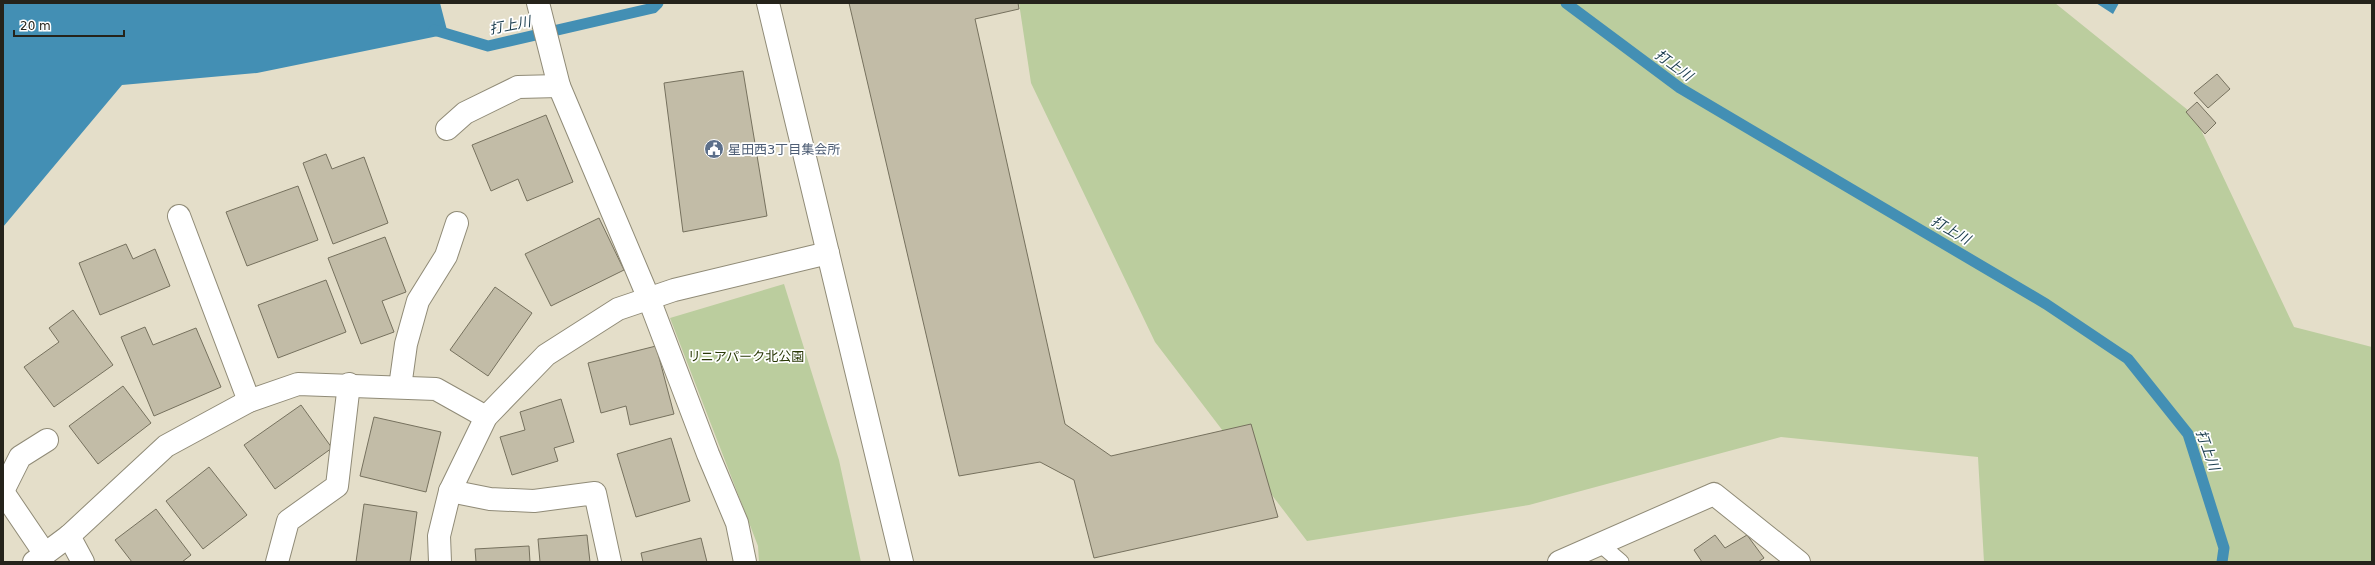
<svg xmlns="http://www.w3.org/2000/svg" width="2375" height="565" viewBox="0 0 2375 565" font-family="'DejaVu Sans','Noto Sans JP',sans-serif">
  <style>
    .green { fill: #bbcd9e }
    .water { fill: #438fb4 }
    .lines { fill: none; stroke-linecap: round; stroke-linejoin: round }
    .stream { stroke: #438fb4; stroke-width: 11 }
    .building { fill: #c2bca7; stroke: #76715e }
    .service-casing { stroke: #908b77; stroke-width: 17 }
    .pedestrian-casing { stroke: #908b77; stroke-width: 24 }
    .minor-casing { stroke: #908b77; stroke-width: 24 }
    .service { stroke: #fff; stroke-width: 15 }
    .pedestrian { stroke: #fff; stroke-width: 22 }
    .minor { stroke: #fff; stroke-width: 22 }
    .labels { text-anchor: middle; stroke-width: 3.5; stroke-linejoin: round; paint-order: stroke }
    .service-label { font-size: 13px; fill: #4e5e75; stroke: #fff; text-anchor: start }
    .park-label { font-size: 13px; fill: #293806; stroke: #fff }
    .water-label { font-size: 14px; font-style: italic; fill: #1c3e4f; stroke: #fff }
  </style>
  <rect width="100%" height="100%" fill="#e4dec9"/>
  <!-- green -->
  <g class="green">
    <path d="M 1019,3 L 2055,3 L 2194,115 L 2294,327 L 2372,347 L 2372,562 L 1984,562 L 1978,457 L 1781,437 L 1529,505 L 1307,541 L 1155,342 L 1031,83 Z"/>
    <path d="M 784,284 L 839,460 L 861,562 L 759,562 L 758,546 L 670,318 Z"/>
  </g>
  <!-- water -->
  <g class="water">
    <path d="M 3,3 L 440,3 L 448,34 L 257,73 L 122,85 L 3,227 Z"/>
    <path d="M 2096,3 L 2119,3 L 2113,14 Z"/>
  </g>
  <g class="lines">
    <!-- stream -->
    <g class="stream">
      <path d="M 1566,3 L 1680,88 L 2046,304 L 2128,359 L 2188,434 L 2224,548 L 2222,562"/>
      <path d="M 434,30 L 488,46 L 653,8 L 658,3"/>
    </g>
  </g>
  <!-- building -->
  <g class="building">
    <path d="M 849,3 L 1018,3 L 1019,9 L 975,19 L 1065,424 L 1111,456 L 1251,424 L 1278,517 L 1094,558 L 1074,480 L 1040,462 L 959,476 Z"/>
    <path d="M 743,71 L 767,216 L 683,232 L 664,83 Z"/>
    <path d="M 2217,74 L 2230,89 L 2208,108 L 2194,93 Z"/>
    <path d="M 2197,102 L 2216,123 L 2205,134 L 2186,112 Z"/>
    <path d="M 546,115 L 573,182 L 527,201 L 518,179 L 491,191 L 472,145 Z"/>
    <path d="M 326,154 L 332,169 L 364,157 L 388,223 L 333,244 L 303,163 Z"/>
    <path d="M 298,186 L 318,240 L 247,266 L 226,212 Z"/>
    <path d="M 599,218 L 624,270 L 551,306 L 525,254 Z"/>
    <path d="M 385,237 L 406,292 L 382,301 L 394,332 L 361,344 L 328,258 Z"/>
    <path d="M 126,244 L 133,259 L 155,249 L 170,286 L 100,315 L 79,263 Z"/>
    <path d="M 326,280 L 346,332 L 278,358 L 258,305 Z"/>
    <path d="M 495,287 L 532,313 L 488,376 L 450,350 Z"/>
    <path d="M 73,310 L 113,365 L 54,407 L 24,367 L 59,342 L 49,328 Z"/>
    <path d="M 145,327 L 153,345 L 196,328 L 221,387 L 154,416 L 121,337 Z"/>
    <path d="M 656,346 L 674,414 L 630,425 L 626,406 L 601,413 L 588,363 Z"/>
    <path d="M 123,386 L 151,423 L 98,464 L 69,426 Z"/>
    <path d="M 561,399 L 574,442 L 554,448 L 558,461 L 512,475 L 500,437 L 525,430 L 520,412 Z"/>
    <path d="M 301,405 L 332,448 L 275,489 L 244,445 Z"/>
    <path d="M 374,417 L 441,432 L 426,492 L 360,476 Z"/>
    <path d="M 671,438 L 690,501 L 636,517 L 617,454 Z"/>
    <path d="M 209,467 L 247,515 L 203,549 L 166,501 Z"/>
    <path d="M 364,504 L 417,512 L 410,562 L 356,562 Z"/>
    <path d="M 156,509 L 191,555 L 182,562 L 132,562 L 115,540 Z"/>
    <path d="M 587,535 L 590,562 L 540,562 L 538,539 Z"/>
    <path d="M 1715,535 L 1725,548 L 1747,535 L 1764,558 L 1758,562 L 1702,562 L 1694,550 Z"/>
    <path d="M 701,538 L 707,562 L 643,562 L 641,553 Z"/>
    <path d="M 529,546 L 530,562 L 476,562 L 475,549 Z"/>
  </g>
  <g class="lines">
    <!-- service casing -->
    <g class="service-casing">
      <path id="service" d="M 1600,544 L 1621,562"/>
    </g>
    <!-- pedestrian casing -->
    <g class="pedestrian-casing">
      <g id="pedestrian">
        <path d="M 538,3 L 559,86 L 649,299 L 708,454 L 737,523 L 745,562"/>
        <path d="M 447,129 L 465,113 L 518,87 L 559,86"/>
      </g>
    </g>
    <!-- minor casing -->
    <g class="minor-casing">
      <g id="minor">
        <path d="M 768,3 L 902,562"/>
        <path d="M 179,216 L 249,401"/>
        <path d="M 400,387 L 406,344 L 418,301 L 446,256 L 457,223"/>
        <path d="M 3,491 L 20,457 L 47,440"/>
        <path d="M 450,491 L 490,499 L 534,501 L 595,493 L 610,562"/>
        <path d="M 3,492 L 45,554"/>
        <path d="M 69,536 L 83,562"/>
        <path d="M 34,562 L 69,536 L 166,446 L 249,401 L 298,384 L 436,389 L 486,417"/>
        <path d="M 277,562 L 288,521 L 337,486 L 349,384"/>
        <path d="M 440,562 L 439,536 L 450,491 L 486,417 L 546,355 L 618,309 L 674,290 L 828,253"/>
        <path d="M 1559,562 L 1714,494 L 1799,562"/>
      </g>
    </g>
    <!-- service -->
    <use href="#service" class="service"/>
    <!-- pedestrian -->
    <use href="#pedestrian" class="pedestrian"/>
    <!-- minor -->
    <use href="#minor" class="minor"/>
  </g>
  <!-- icons -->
  <defs>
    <g id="civic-disc" transform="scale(1)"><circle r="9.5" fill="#5c6f8a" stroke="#fff"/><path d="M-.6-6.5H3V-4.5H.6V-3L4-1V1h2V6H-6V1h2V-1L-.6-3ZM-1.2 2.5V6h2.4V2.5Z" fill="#fff"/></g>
  </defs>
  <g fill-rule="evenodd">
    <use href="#civic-disc" x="714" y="149"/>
  </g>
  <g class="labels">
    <!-- service labels -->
    <g class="service-label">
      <text x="728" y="154">星田西3丁目集会所</text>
    </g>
    <!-- park labels -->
    <g class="park-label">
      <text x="746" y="361">リニアパーク北公園</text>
    </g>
    <!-- water labels -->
    <g class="water-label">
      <text transform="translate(510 25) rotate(-11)" y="5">打上川</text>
      <text transform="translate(1674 65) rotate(36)" y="5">打上川</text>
      <text transform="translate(1951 230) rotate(30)" y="5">打上川</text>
      <text transform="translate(2208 450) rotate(70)" y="5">打上川</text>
    </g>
  </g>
  <!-- border -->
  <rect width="2375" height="565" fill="none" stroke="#25231b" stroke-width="8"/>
  <!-- scale -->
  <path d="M14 30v6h110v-6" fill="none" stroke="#25231b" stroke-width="2"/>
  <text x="20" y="30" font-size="12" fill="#25231b" stroke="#ffffff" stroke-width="3" paint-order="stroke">20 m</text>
</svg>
